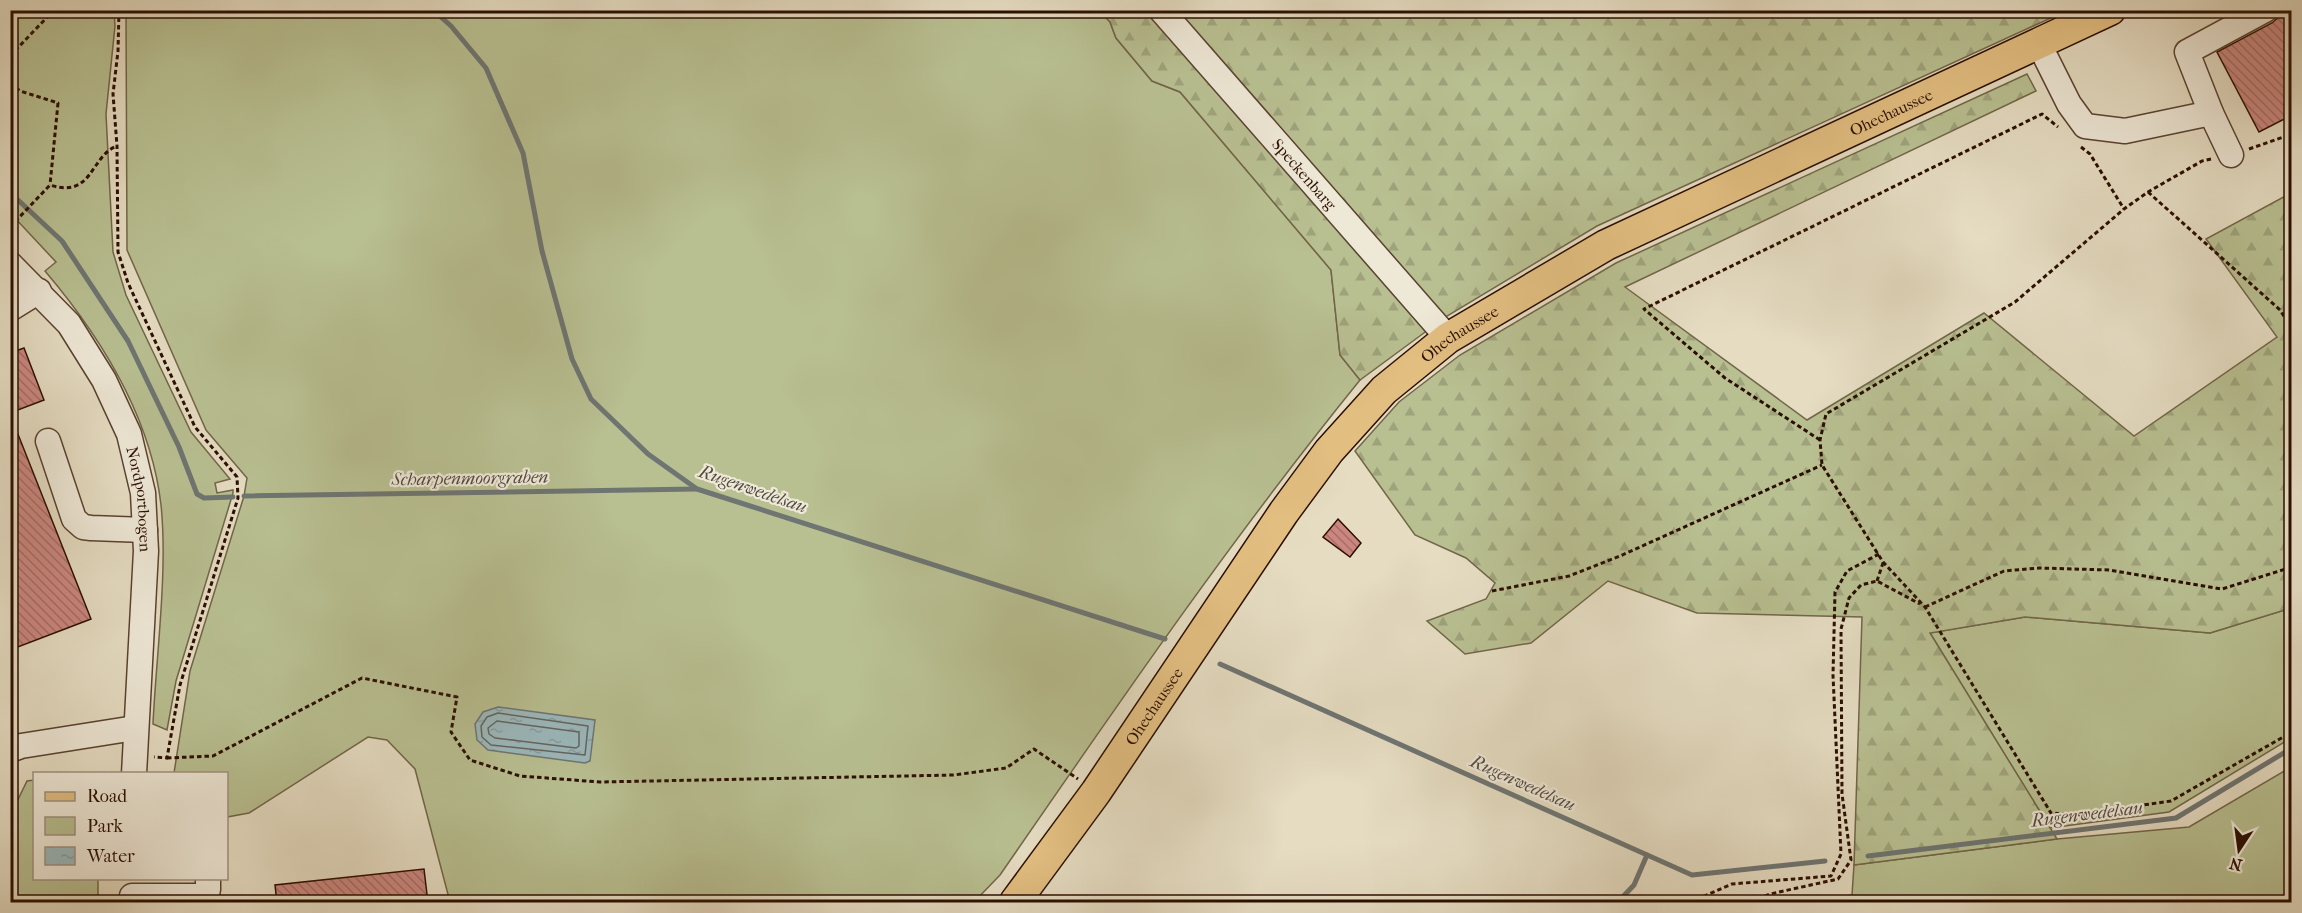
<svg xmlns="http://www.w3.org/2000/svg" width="2302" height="913" viewBox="0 0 2302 913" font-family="'IM FELL French Canon',serif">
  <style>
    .green { fill: #b8bf91; stroke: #726648; stroke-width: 1.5 }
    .forest { fill: url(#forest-firs); stroke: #726648; stroke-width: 1.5 }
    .water { fill: url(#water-ripples); stroke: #6e7572; stroke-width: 1.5 }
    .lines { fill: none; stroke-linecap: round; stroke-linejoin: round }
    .shore { stroke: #63645f; stroke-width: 1.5 }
    .stream { stroke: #6e7572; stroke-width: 5 }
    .building { fill: url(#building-back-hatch); stroke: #2b0e00; stroke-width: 1.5 }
    .minor-casing { stroke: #5a4230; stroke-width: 27 }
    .major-casing { stroke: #2b0e00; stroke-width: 33 }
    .path { stroke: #2b0e00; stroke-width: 3; stroke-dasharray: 4.5 3; stroke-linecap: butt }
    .minor { stroke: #eee8d7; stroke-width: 24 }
    .major { stroke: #e2be81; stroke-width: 30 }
    .labels { text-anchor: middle; stroke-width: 4.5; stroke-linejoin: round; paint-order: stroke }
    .street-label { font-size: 16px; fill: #2b0e00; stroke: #eee8d7 }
    .water-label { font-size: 18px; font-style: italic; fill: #524a42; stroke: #eee8d7 }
  </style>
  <defs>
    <pattern id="forest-firs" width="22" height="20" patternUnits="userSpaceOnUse" patternTransform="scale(1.5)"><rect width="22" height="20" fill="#b8bf91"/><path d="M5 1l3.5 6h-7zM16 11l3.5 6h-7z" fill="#9ea37b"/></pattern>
    <pattern id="water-ripples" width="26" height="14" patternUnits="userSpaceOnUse" patternTransform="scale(1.5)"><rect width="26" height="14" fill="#9bb9be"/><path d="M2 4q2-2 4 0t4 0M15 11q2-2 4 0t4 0" fill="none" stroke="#869ea2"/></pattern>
    <pattern id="building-back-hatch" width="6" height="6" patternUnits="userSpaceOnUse" patternTransform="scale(1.5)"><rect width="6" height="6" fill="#cb877f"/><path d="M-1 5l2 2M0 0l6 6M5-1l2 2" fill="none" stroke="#a56d66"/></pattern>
  </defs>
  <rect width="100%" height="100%" fill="#e5dcc2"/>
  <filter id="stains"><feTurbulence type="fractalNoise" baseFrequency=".00333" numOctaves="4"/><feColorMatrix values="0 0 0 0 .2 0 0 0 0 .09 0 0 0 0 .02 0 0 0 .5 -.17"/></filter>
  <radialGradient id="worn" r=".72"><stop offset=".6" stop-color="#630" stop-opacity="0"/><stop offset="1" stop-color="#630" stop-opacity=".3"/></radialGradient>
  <!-- green -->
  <g class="green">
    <path d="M 10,11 L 114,11 L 115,26 L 106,114 L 113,252 L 126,295 L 191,432 L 230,479 L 215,483 L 217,493 L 233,490 L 233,493 L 176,681 L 167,730 L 153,724 C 156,657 168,572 161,505 C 151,417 101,337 45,271 L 56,262 L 14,217 L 11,220 Z"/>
    <path d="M 126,11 L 1100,11 L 1110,22 L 1116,38 L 1152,81 L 1180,92 L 1331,270 L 1340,355 L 1360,380 C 1231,539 1116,707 1000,875 L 974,902 L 450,902 L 415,769 L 387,740 L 368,737 L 249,813 L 227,817 L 226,774 L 174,773 L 190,671 L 244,496 L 247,478 L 206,430 L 127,250 Z"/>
    <path d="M 2291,608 L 2291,738 L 2169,812 L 2050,828 L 1930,633 L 2025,617 L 2210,633 Z"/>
    <path d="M 2291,767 L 2291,902 L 1808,902 L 1852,895 L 1854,865 L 2057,839 L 2189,827 Z"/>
    <path d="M 34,780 L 34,878 L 98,879 L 98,902 L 11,902 L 11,814 L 27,781 Z"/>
  </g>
  <!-- forest -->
  <g class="forest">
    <path d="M 1100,11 L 2066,11 L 1597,226 L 1447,316 L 1360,380 L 1340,355 L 1331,270 L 1180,92 L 1152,81 L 1116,38 L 1110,22 Z"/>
    <path d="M 2027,74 L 2036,91 L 1625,287 L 1807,420 L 1984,313 L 2134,436 L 2277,337 L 2206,239 L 2291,193 L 2291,608 L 2210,633 L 2025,617 L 1930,633 L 2057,839 L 1854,865 L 1862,617 L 1697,613 L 1608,581 L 1531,643 L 1465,654 L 1427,621 L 1486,599 L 1495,583 L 1466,558 L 1415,535 L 1355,451 L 1399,402 L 1460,355 L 1616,263 Z"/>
  </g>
  <!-- water -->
  <path class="water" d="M 498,707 L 595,720 L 590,761 L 585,763 L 488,750 L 477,740 L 475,724 L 483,712 Z"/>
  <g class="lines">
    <!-- shore -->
    <g class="shore">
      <path d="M 498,713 L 588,726 L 585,755 L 491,745 L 482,737 L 481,726 L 487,717 Z"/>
      <path d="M 497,721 L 579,732 L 579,746 L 576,748 L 495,738 L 489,734 L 488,728 Z"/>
    </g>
    <!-- stream -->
    <g class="stream">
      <path d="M 433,10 L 451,26 L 486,68 L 523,153 L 542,251 L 572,359 L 591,399 L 648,454 L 697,489 L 1165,639"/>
      <path d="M 10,198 L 18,200 L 62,241 L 128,341 L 179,447 L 197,494 L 204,498 L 233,497"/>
      <path d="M 244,496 L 696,489"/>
      <path d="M 1220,664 L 1692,875 L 1825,861"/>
      <path d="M 1868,856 L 2176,818 L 2292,748"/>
      <path d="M 1618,902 L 1634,885 L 1647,855"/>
    </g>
  </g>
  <!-- building -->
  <g class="building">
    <path d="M 2287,10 L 2292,10 L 2292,115 L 2259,132 L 2217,52 L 2272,23 Z"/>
    <path d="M 24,348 L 44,400 L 10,413 L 10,353 Z"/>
    <path d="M 10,414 L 91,619 L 10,650 Z"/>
    <path d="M 1338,519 L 1361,543 L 1350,557 L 1323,537 Z"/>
    <path d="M 424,869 L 428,903 L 277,903 L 275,885 Z"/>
  </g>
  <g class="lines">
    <!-- minor casing -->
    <g class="minor-casing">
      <g id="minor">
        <path id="s1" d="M 1161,10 L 1448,338"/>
        <path d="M 2039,44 L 2069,104 L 2085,126 L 2125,131 L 2211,113 L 2231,155"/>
        <path d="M 2211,113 L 2187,52 L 2265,10"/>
        <path id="s2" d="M 10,264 L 69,324 L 104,380 L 129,434 L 143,493 L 146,551 L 134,774"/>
        <path d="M 10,309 L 39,291"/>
        <path d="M 48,441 L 74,519 L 83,527 L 91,528 L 145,530"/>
        <path d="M 10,750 L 21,746 L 135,728"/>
        <path d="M 132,896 L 203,896 L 208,890 L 208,878"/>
      </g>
    </g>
    <!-- major casing -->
    <g class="major-casing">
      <g id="major">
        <path id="s3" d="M 1015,902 L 1096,792 L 1284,512 L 1329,451 L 1384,390 L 1448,338 L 1606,245 L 2110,10"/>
      </g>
    </g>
    <!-- path -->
    <g class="path">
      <path d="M 119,10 L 118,51 L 113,94 L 117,146 L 118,252 L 128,283 L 195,427 L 237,477 L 238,498 L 180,685 L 167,758 L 154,757"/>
      <path d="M 10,56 L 54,10"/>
      <path d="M 10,83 L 20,91 L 58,103 L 50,185"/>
      <path d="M 2081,147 L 2090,154 L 2124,209"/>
      <path d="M 2249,149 L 2292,134"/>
      <path d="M 2211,159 L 2202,161 L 2148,192 L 2124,209 L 2015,302 L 1826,414 L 1820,440 L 1822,465 L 1883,562 L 1925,607 L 2051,813 L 2074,815 L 2171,801 L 2292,732"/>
      <path d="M 2148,192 L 2280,310 L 2292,329"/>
      <path d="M 10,227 L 50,185 C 93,199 90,156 117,146"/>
      <path d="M 1820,440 L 1725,378 L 1644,309 L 2042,114 L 2058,127"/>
      <path d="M 1877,581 L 1883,563"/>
      <path d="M 1492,591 L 1569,576 L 1620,556 L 1822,465"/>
      <path d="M 1925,607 L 2004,571 L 2039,568 L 2109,570 L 2222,589 L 2292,567"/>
      <path d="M 167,758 L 213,756 L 362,678 L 457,697 L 451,732 L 470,760 L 520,776 L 600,782 L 954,775 L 1006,768 L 1034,749 L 1078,779"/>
      <path d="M 1699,902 L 1702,897 L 1732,884 L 1831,876 L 1841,854 L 1833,675 L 1835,592 L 1847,571 L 1879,554"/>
      <path d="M 1751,902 L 1770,894 L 1838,879 L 1851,860 L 1842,794 L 1841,629 L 1849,598 L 1861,585 L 1877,581 L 1920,604"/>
    </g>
    <!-- minor -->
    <use href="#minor" class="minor"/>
    <!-- major -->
    <use href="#major" class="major"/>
  </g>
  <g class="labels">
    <!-- street labels -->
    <g class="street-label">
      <text dy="6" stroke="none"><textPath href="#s3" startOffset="1212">Ohechaussee</textPath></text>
      <text dy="6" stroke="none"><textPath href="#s1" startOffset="218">Speckenbarg</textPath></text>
      <text dy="6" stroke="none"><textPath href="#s3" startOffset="726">Ohechaussee</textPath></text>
      <text dy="6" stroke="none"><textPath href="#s2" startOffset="276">Nordportbogen</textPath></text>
      <text dy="6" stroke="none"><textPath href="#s3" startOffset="240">Ohechaussee</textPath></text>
    </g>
    <!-- water labels -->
    <g class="water-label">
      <text transform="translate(470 478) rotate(-1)" y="6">Scharpenmoorgraben</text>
      <text transform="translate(753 489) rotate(19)" y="6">Rugenwedelsau</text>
      <text transform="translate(1523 783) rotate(24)" y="6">Rugenwedelsau</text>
      <text transform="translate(2087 814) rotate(-7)" y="6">Rugenwedelsau</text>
    </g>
  </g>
  <!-- margin -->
  <rect width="2302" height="913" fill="none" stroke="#e5dcc2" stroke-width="36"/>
  <rect x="12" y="12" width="2278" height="889" fill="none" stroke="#2b0e00" stroke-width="3"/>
  <rect x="18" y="18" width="2266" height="877" fill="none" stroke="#2b0e00" stroke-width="1.5"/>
  <!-- legend -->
  <rect x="33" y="772" width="195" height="108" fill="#eee8d7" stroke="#a09181" stroke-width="1.5"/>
  <rect x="45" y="792" width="30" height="9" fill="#e2be81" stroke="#a09181" stroke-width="1.5"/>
  <text x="87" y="802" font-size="18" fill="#2b0e00">Road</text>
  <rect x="45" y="817" width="30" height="18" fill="#b8bf91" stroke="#a09181" stroke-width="1.5"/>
  <text x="87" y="832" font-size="18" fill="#2b0e00">Park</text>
  <rect x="45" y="847" width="30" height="18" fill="url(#water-ripples)" stroke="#a09181" stroke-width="1.5"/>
  <text x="87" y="862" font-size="18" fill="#2b0e00">Water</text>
  <!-- north arrow -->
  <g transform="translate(2239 850) rotate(193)" stroke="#eee8d7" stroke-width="4.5" paint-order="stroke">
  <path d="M0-4.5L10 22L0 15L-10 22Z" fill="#2b0e00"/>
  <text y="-9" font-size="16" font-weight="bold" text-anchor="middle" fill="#2b0e00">N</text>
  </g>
  <rect width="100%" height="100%" filter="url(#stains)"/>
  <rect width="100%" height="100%" fill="url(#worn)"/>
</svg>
